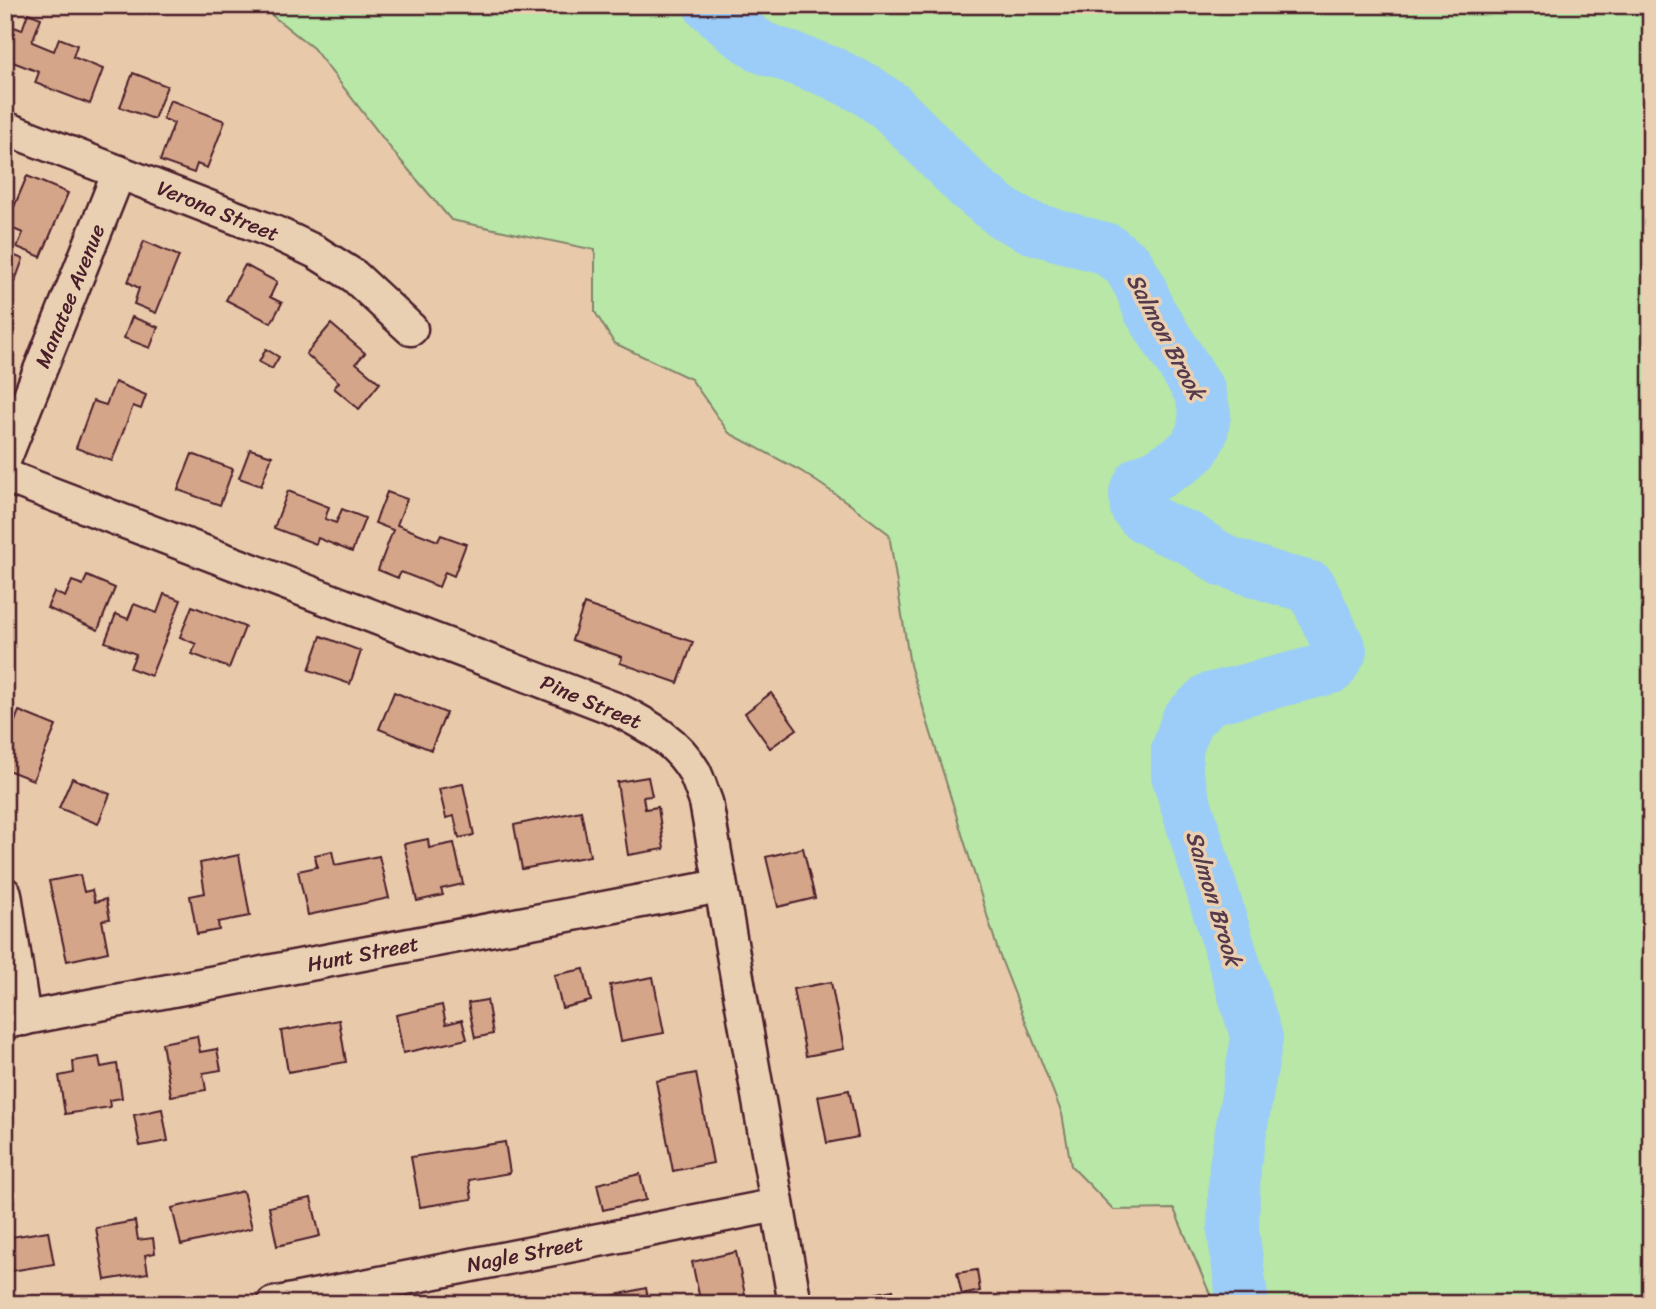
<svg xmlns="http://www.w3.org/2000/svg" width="1656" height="1309" viewBox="0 0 1656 1309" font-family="Sriracha,sans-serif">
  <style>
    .green { fill: #b8e7a7; stroke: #818369; stroke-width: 2 }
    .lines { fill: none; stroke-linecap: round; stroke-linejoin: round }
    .river { stroke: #9bcdf8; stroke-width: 52 }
    .building { fill: #d4a589; stroke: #4a1f2b; stroke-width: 2 }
    .minor-casing { stroke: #4a1f2b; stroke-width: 37 }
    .minor { stroke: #ead0b2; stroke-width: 32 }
    .labels { text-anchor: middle; stroke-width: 7; stroke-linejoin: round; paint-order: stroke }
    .street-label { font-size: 21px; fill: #4a1f2b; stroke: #ead0b2 }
    .water-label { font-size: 23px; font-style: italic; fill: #56394a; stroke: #ead0b2 }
  </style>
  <rect width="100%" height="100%" fill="#e8caab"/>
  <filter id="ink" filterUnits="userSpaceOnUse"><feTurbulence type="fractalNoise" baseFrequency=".0143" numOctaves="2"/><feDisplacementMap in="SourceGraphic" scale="14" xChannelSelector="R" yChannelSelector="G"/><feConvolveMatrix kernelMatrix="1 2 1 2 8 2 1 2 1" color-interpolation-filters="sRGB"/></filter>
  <g filter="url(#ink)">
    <!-- green -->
    <path class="green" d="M 259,5 L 1651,5 L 1651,1296 L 1607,1304 L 1211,1304 L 1212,1299 L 1174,1209 L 1114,1210 L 1071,1166 L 1062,1114 L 999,954 L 910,665 L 889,534 L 847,502 L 801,471 L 729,433 L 691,379 L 614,343 L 595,312 L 595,250 L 451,220 L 396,155 L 313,48 Z"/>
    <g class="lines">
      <!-- river -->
      <path class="river" d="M 709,5 L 738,31 L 761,47 L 833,73 L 867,90 L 891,107 L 970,187 L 1004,214 L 1032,228 L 1107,249 L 1128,265 L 1140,286 L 1149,310 L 1200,392 L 1205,414 L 1202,433 L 1194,449 L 1182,459 L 1158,474 L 1141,481 L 1135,493 L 1136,508 L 1144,517 L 1164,528 L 1189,538 L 1224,561 L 1282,580 L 1311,587 L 1341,651 L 1331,668 L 1209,699 L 1187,720 L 1177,750 L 1177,775 L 1257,1038 L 1235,1166 L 1233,1230 L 1243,1304"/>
    </g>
    <!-- building -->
    <g class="building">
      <path d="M 28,13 L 41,18 L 32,42 L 54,51 L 59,38 L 77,45 L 73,57 L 103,69 L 90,104 L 35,83 L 39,72 L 5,59 L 6,24 L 22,30 Z"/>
      <path d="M 133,73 L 167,86 L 154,119 L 120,107 Z"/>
      <path d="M 170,100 L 225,121 L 207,168 L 197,164 L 194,173 L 160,161 L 174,123 L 163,119 Z"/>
      <path d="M 27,176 L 68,193 L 41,257 L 17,247 L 23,233 L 6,226 Z"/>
      <path d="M 144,241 L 179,256 L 156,313 L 134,304 L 139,288 L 128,282 Z"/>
      <path d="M 5,252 L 23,259 L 11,292 L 5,290 Z"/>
      <path d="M 245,265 L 277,282 L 270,297 L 282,303 L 271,323 L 226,300 Z"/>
      <path d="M 132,317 L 158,327 L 150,348 L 124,338 Z"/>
      <path d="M 331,324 L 365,353 L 356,363 L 380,383 L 359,409 L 334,388 L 339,382 L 306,354 Z"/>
      <path d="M 266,349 L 279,357 L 272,369 L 259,362 Z"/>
      <path d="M 115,382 L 146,395 L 141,409 L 133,406 L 112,461 L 76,448 L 93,401 L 106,405 Z"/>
      <path d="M 250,449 L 272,456 L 261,486 L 239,478 Z"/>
      <path d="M 192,454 L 233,469 L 220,505 L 178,490 Z"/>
      <path d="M 288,491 L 329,507 L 325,519 L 336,523 L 342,509 L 365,518 L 352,552 L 318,538 L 316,544 L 274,528 Z"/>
      <path d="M 387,492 L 407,499 L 397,525 L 438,541 L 441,535 L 466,544 L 454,576 L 445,572 L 439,587 L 401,572 L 398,578 L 378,570 L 393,530 L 375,523 Z"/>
      <path d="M 87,576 L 115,588 L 98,630 L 47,608 L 54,592 L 65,597 L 72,581 L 83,585 Z"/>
      <path d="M 164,594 L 181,600 L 151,676 L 130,668 L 136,654 L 105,642 L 116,614 L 128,619 L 134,604 L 157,613 Z"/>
      <path d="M 584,604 L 693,642 L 678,683 L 620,663 L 622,657 L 572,640 Z"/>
      <path d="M 192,606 L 245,627 L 229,668 L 192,654 L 196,644 L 180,637 Z"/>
      <path d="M 321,636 L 361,651 L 350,684 L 309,670 Z"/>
      <path d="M 394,692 L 446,713 L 431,750 L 379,729 Z"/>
      <path d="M 771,693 L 797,729 L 770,748 L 745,713 Z"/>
      <path d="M 19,711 L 56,726 L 33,780 L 5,769 L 5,738 L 8,739 Z"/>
      <path d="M 648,777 L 652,796 L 643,797 L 645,809 L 658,807 L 664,849 L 628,855 L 617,782 Z"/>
      <path d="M 72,778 L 110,794 L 98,824 L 59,808 Z"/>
      <path d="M 463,784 L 474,835 L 459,838 L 454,816 L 446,818 L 439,789 Z"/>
      <path d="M 581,811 L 590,856 L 522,869 L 514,825 Z"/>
      <path d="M 428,839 L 429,848 L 454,843 L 463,884 L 441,889 L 443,895 L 417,901 L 404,844 Z"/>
      <path d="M 803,848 L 815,898 L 778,907 L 766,857 Z"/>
      <path d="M 332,851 L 335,865 L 379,856 L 389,898 L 308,915 L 298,871 L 317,867 L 315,855 Z"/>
      <path d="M 239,855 L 250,916 L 218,922 L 219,930 L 197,934 L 190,896 L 205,893 L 200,863 Z"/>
      <path d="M 80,875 L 84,892 L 92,890 L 95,902 L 106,899 L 110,919 L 102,920 L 108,952 L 67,961 L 49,881 Z"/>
      <path d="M 584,969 L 591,1001 L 562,1008 L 554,975 Z"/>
      <path d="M 653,977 L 664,1033 L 621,1041 L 610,985 Z"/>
      <path d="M 831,982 L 844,1049 L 806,1056 L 793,989 Z"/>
      <path d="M 487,1000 L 493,1034 L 475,1038 L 468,1003 Z"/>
      <path d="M 442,1005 L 446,1024 L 462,1020 L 467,1039 L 403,1053 L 396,1015 Z"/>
      <path d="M 339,1020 L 346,1062 L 288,1072 L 281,1031 Z"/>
      <path d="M 197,1036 L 200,1052 L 217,1049 L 221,1070 L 203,1073 L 206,1090 L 171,1096 L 162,1043 Z"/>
      <path d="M 99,1057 L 101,1067 L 117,1064 L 122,1098 L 109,1100 L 110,1107 L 65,1114 L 59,1076 L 74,1073 L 73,1061 Z"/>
      <path d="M 696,1073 L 713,1163 L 673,1171 L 656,1081 Z"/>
      <path d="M 849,1090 L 858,1137 L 827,1143 L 818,1096 Z"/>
      <path d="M 162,1109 L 168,1141 L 140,1146 L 134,1115 Z"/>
      <path d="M 505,1142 L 510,1173 L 469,1180 L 472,1199 L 420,1207 L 411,1157 Z"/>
      <path d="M 640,1174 L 646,1200 L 603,1210 L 597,1184 Z"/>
      <path d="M 243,1191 L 252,1228 L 181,1245 L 172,1208 Z"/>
      <path d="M 311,1198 L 320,1236 L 277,1246 L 269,1207 Z"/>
      <path d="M 135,1221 L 138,1240 L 153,1238 L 155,1253 L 145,1255 L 148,1273 L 105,1280 L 96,1228 Z"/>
      <path d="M 48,1231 L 54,1264 L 5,1272 L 5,1238 Z"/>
      <path d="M 736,1252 L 747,1304 L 701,1304 L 692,1262 Z"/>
      <path d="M 977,1270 L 980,1291 L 962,1295 L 957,1273 Z"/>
      <path d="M 646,1288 L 649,1304 L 599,1304 L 598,1299 Z"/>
      <path d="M 893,1290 L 896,1304 L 850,1304 L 849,1299 Z"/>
    </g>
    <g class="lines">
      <!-- minor casing -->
      <g class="minor-casing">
        <g id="minor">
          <path d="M 5,128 L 276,233 L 316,252 L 354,276 L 411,329"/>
          <path d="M 5,458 L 119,172"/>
          <path d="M 5,476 L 618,710 C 648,726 676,740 694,771 C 699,781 702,792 706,802 L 795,1304"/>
          <path d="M 5,894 L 24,1019"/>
          <path d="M 5,1022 L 720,886"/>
          <path d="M 273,1304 L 777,1205"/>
        </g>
      </g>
      <!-- minor -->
      <use href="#minor" class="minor"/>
    </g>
  </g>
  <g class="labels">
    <!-- street labels -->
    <g class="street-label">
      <text transform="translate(218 211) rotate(22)" y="7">Verona Street</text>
      <text transform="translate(70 296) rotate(-68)" y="7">Manatee Avenue</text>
      <text transform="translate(591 702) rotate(23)" y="7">Pine Street</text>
      <text transform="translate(363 954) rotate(-11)" y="7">Hunt Street</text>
      <text transform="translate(525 1254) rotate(-11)" y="7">Nagle Street</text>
    </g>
    <!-- water labels -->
    <g class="water-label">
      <text transform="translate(1166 336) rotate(62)" y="8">Salmon Brook</text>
      <text transform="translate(1214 898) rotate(73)" y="8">Salmon Brook</text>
    </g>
  </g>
  <!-- margin -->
  <rect width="1656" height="1309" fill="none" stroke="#ead0b2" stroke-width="28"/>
  <rect x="14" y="14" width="1628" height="1281" fill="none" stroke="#4a1f2b" stroke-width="2.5" filter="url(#ink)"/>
</svg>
